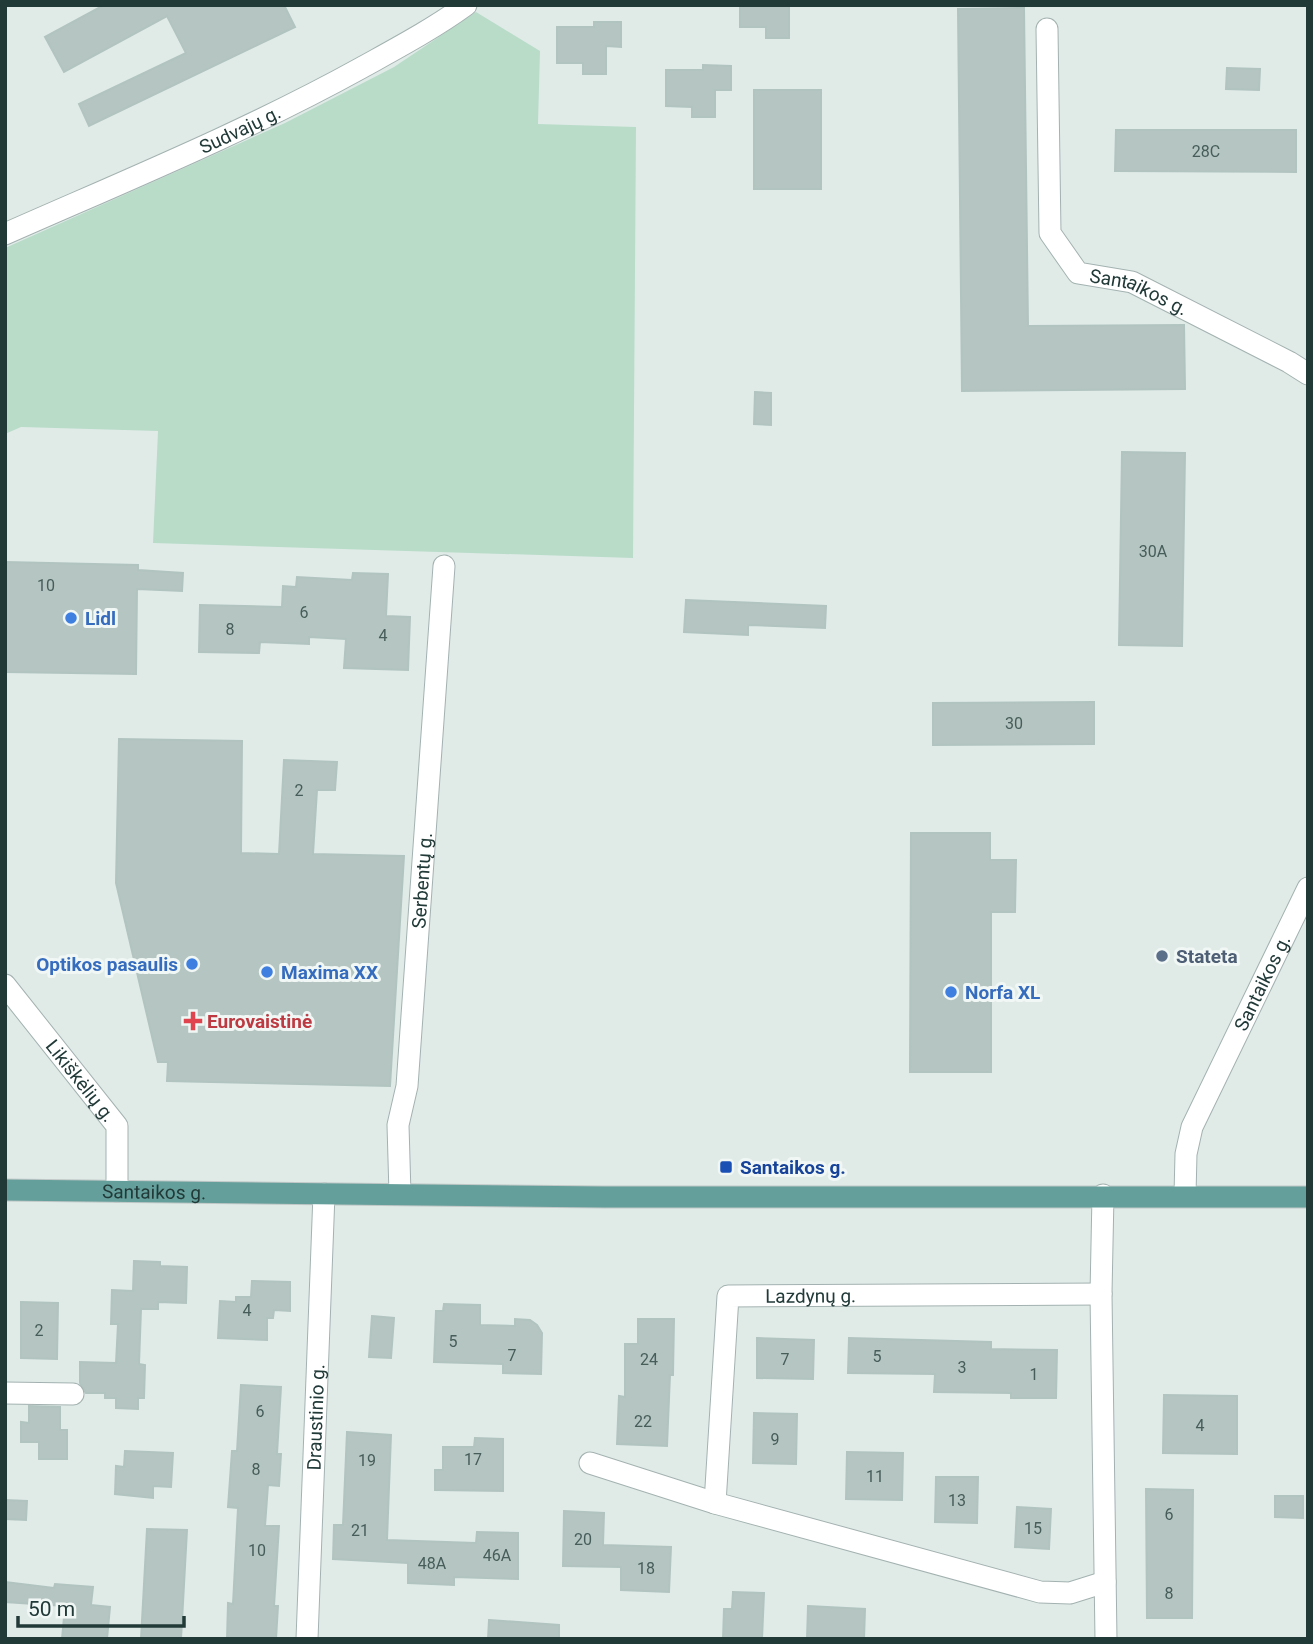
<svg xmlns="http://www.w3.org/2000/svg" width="1313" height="1644" viewBox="0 0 1313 1644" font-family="Roboto,sans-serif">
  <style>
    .green { fill: #b9dcc9 }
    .building { fill: #b5c5c1; stroke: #b2c4c0; stroke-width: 2 }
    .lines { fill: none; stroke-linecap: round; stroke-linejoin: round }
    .minor-casing { stroke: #a3b2b0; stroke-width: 23 }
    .primary-casing { stroke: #c1c8c7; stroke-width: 23 }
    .minor { stroke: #fff; stroke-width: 21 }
    .primary { stroke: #659f9b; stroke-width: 21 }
    .shop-dot { fill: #3f7fe0; stroke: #f0f7f5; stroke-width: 2.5 }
    .service-dot { fill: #5c6f8a; stroke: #f0f7f5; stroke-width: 2.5 }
    .health-dot { fill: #e0444e; stroke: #f0f7f5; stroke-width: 2.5 }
    .transit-dot { fill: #1a4fb4; stroke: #f0f7f5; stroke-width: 2.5 }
    .labels { text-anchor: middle; stroke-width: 6; stroke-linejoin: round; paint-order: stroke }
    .number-label { font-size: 16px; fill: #465d5a }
    .street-label { font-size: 19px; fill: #213a38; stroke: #f0f7f5 }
    .shop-label { font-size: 19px; font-weight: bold; fill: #366cbe; stroke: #f0f7f5; text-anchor: start }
    .service-label { font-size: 19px; font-weight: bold; fill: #4e5e75; stroke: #f0f7f5; text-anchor: start }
    .health-label { font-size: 19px; font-weight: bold; fill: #be3a42; stroke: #f0f7f5; text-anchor: start }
    .transit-label { font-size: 19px; font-weight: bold; fill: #164399; stroke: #f0f7f5; text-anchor: start }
  </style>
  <rect width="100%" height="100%" fill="#e0ebe8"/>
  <!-- green -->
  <path class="green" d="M 476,12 L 540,51 L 538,124 L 636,127 L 633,558 L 153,543 L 158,431 L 21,427 L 5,434 L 5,248 L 285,123 L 394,67 Z"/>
  <!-- building -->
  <g class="building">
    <path d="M 104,5 L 284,5 L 295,27 L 89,126 L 79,104 L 186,53 L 167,16 L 64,72 L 45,37 Z"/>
    <path d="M 740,5 L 789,5 L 789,38 L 766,38 L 766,27 L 740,27 Z"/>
    <path d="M 1024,8 L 1028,326 L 1184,325 L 1185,389 L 962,391 L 958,9 Z"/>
    <path d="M 594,22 L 621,22 L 621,47 L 606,46 L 606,74 L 583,74 L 583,63 L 557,63 L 557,27 L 594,27 Z"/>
    <path d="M 703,65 L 731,66 L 731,90 L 715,90 L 715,117 L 692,117 L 692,107 L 666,106 L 666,70 L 703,70 Z"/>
    <path d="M 1227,68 L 1260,69 L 1259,90 L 1226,89 Z"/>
    <rect x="754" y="90" width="67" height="99"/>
    <path d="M 1116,130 L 1296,130 L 1296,172 L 1115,171 Z"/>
    <path d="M 755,392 L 771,393 L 771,425 L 754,424 Z"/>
    <path d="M 1122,452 L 1185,453 L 1182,646 L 1119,645 Z"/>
    <path d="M 5,562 L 138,565 L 138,570 L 183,573 L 182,591 L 137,589 L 136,674 L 5,672 Z"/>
    <path d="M 353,573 L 388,574 L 386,616 L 410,617 L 408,670 L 344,668 L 346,639 L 309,637 L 309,644 L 260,642 L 259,653 L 199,652 L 200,605 L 282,607 L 283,586 L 296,587 L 297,577 L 352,580 Z"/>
    <path d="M 686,600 L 826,606 L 825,628 L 748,625 L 748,635 L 684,632 Z"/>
    <path d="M 1094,702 L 1094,744 L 933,745 L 933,703 Z"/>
    <path d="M 119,739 L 242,741 L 241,853 L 279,854 L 284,760 L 337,762 L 335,790 L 317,790 L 313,854 L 404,856 L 390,1086 L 167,1081 L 168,1062 L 158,1062 L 116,883 Z"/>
    <path d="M 911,833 L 990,833 L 990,860 L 1016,860 L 1015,912 L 991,912 L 991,1072 L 910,1072 Z"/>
    <path d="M 134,1261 L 160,1262 L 160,1266 L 187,1267 L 186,1303 L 158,1302 L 158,1309 L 141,1309 L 139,1364 L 145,1365 L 144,1398 L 138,1398 L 138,1409 L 116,1408 L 116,1398 L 105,1398 L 105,1393 L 86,1393 L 80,1383 L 80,1362 L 116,1363 L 118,1324 L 111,1324 L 112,1290 L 133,1291 Z"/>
    <path d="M 252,1281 L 290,1282 L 290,1311 L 274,1310 L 273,1318 L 267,1318 L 267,1340 L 218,1338 L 220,1301 L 236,1302 L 236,1297 L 251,1297 Z"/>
    <path d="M 21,1302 L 58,1303 L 57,1359 L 21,1358 Z"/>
    <path d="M 444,1304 L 480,1305 L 480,1325 L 515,1326 L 515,1319 L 530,1320 L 537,1325 L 542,1333 L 541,1374 L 503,1373 L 503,1364 L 434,1362 L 436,1311 L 443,1311 Z"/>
    <path d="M 372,1316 L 394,1318 L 391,1358 L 369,1357 Z"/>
    <path d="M 638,1319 L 674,1319 L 673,1375 L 670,1375 L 667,1446 L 617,1444 L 619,1396 L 625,1397 L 625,1344 L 638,1344 Z"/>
    <path d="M 757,1338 L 814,1340 L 813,1379 L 757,1378 Z"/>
    <path d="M 849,1338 L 991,1342 L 991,1349 L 1057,1350 L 1056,1398 L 1011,1398 L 1011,1393 L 934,1392 L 935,1374 L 848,1373 Z"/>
    <path d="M 241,1385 L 281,1387 L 277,1454 L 281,1454 L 279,1486 L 268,1485 L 265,1526 L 279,1526 L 274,1606 L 278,1606 L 276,1639 L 227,1639 L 228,1603 L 233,1604 L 238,1508 L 228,1507 L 232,1451 L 237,1451 Z"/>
    <path d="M 1164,1395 L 1237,1396 L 1237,1454 L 1163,1453 Z"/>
    <path d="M 29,1406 L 60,1407 L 60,1430 L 67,1430 L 67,1459 L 39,1459 L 39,1442 L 21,1442 L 21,1422 L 29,1423 Z"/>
    <path d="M 754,1413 L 797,1414 L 796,1464 L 753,1463 Z"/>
    <path d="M 347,1432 L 391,1435 L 387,1540 L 476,1543 L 477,1532 L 518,1533 L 518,1579 L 454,1577 L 454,1585 L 408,1583 L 408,1563 L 333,1559 L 334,1525 L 343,1525 Z"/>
    <path d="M 475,1438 L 503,1439 L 503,1491 L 435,1490 L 435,1470 L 443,1470 L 443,1447 L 474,1447 Z"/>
    <path d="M 125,1451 L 173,1453 L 171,1487 L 153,1486 L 153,1498 L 115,1494 L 116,1466 L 124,1467 Z"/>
    <path d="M 847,1452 L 903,1453 L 902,1500 L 846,1499 Z"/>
    <path d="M 936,1477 L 978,1477 L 977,1523 L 935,1522 Z"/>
    <path d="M 1146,1489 L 1193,1490 L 1192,1618 L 1147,1618 Z"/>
    <path d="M 1275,1496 L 1303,1496 L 1303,1518 L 1275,1517 Z"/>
    <path d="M 5,1500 L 27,1501 L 26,1520 L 5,1519 Z"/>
    <path d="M 1017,1507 L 1051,1509 L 1049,1549 L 1015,1547 Z"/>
    <path d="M 564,1511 L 604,1513 L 603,1545 L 671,1547 L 669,1592 L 621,1590 L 621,1567 L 563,1566 Z"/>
    <path d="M 147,1529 L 187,1530 L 181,1639 L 141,1639 Z"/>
    <path d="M 5,1582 L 54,1588 L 55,1584 L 93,1587 L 91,1605 L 110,1607 L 107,1639 L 62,1639 L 65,1606 L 5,1602 Z"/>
    <path d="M 733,1592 L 764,1593 L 762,1639 L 723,1639 L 724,1609 L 732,1609 Z"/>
    <path d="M 808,1606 L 865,1609 L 864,1639 L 807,1639 Z"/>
    <path d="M 489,1620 L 559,1625 L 559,1639 L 488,1639 Z"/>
  </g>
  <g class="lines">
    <!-- minor casing -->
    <g class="minor-casing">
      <g id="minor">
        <path id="s1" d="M 1047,29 L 1050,233 L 1078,273 L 1132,282 L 1289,362 L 1308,374"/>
        <path id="s2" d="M 5,234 C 125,181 247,131 361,68 C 397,48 433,29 466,5"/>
        <path id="s3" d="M 5,985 L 117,1126 L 117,1191"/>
        <path id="s4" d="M 400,1194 L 398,1125 L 407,1086 L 444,566"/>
        <path d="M 1103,1195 L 1101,1294 L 1106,1639"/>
        <path id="s5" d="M 1185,1195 L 1186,1154 L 1192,1127 L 1308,888"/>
        <path d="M 5,1393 L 73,1394"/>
        <path d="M 590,1463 L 715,1503 L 1040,1592 L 1070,1593 L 1105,1582"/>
        <path id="s6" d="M 715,1503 L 728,1296 L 1101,1294"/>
        <path id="s7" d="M 307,1639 L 324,1194"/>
      </g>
    </g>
    <!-- primary casing -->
    <g class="primary-casing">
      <g id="primary">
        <path id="s8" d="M 5,1190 L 603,1197 L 1308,1197"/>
      </g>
    </g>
    <!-- minor -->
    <use href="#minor" class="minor"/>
    <!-- primary -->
    <use href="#primary" class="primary"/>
  </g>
  <!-- markers -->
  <g class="shop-dot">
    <circle cx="71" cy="618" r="7"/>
    <circle cx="192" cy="964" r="7"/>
    <circle cx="267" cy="972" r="7"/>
    <circle cx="951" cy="992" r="7"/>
  </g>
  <circle class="service-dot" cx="1162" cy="956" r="7"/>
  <path class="health-dot" d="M189.5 1010.5h7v7h7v7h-7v7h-7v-7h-7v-7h7z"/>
  <rect class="transit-dot" x="719" y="1160" width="14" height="14" rx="3.5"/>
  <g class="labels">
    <!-- number labels -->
    <g class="number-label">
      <text x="1206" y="157">28C</text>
      <text x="1153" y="557">30A</text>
      <text x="46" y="591">10</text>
      <text x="304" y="618">6</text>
      <text x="230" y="635">8</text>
      <text x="383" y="641">4</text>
      <text x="1014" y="729">30</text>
      <text x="299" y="796">2</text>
      <text x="247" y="1316">4</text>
      <text x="39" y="1336">2</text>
      <text x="453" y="1347">5</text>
      <text x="512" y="1361">7</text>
      <text x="877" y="1362">5</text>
      <text x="649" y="1365">24</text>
      <text x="785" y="1365">7</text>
      <text x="962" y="1373">3</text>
      <text x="1034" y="1380">1</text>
      <text x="260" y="1417">6</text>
      <text x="643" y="1427">22</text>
      <text x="1200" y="1431">4</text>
      <text x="775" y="1445">9</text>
      <text x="473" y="1465">17</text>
      <text x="367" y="1466">19</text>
      <text x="256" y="1475">8</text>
      <text x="875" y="1482">11</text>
      <text x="957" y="1506">13</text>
      <text x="1169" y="1520">6</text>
      <text x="1033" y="1534">15</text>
      <text x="360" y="1536">21</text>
      <text x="583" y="1545">20</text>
      <text x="257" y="1556">10</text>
      <text x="497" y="1561">46A</text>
      <text x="432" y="1569">48A</text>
      <text x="646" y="1574">18</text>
      <text x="1169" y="1599">8</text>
    </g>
    <!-- street labels -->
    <g class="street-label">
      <text dy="7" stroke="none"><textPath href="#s2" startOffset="257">Sudvajų g.</textPath></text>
      <text dy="7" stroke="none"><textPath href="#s1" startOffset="317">Santaikos g.</textPath></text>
      <text dy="7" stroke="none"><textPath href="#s4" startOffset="315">Serbentų g.</textPath></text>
      <text dy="7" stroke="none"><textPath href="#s5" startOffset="229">Santaikos g.</textPath></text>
      <text dy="7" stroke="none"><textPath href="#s3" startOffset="122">Likiškėlių g.</textPath></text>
      <text dy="7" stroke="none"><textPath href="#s8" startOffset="149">Santaikos g.</textPath></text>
      <text dy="7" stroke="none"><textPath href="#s6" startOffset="290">Lazdynų g.</textPath></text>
      <text dy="7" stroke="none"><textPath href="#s7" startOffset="222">Draustinio g.</textPath></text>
    </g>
    <!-- shop labels -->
    <g class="shop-label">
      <text x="85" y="625">Lidl</text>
      <text x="178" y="971" text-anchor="end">Optikos pasaulis</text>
      <text x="281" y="979">Maxima XX</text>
      <text x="965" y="999">Norfa XL</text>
    </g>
    <!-- service labels -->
    <g class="service-label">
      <text x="1176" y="963">Stateta</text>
    </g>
    <!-- health labels -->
    <g class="health-label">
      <text x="207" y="1028">Eurovaistinė</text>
    </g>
    <!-- transit labels -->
    <g class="transit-label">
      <text x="740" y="1174">Santaikos g.</text>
    </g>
  </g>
  <!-- border -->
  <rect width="1313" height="1644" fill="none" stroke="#213a38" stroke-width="14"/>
  <!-- scale -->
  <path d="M18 1616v10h166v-10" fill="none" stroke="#213a38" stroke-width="3.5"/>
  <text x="28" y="1616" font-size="21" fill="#213a38" stroke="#f0f7f5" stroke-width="5" paint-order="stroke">50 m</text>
</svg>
